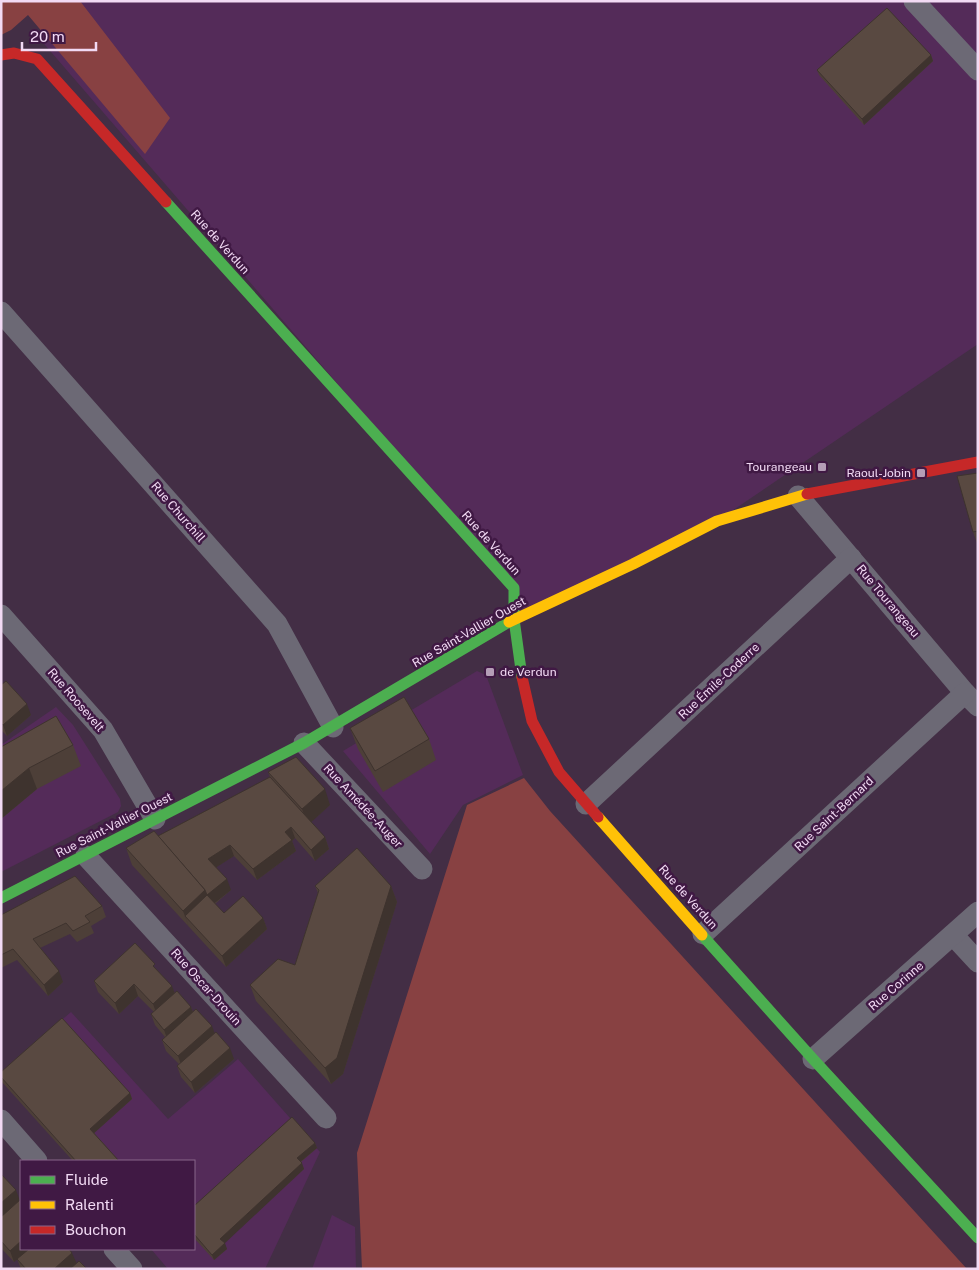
<svg xmlns="http://www.w3.org/2000/svg" width="979" height="1270" viewBox="0 0 979 1270" font-family="'Public Sans',sans-serif">
  <style>
    .built { fill: #542b59 }
    .green { fill: #884142 }
    .lines { fill: none; stroke-linecap: round; stroke-linejoin: round }
    .street { stroke: #6c6975; stroke-width: 21 }
    .fast { stroke: #4caf50; stroke-width: 11 }
    .slow { stroke: #ffc107; stroke-width: 11 }
    .jam { stroke: #c62828; stroke-width: 11 }
    .wall { fill: #4d3f38 }
    .shaded-wall { fill: #3e332e }
    .building { fill: #594941; stroke: #3e332e }
    .poi-dot { fill: #b59eb7; stroke: #401944; stroke-width: 2 }
    .labels { text-anchor: middle; stroke-width: 5; stroke-linejoin: round; paint-order: stroke }
    .street-label { font-size: 12px; fill: #f2daf4; stroke: #401944 }
    .poi-label { font-size: 12px; fill: #f2daf4; stroke: #401944; text-anchor: end }
  </style>
  <rect width="100%" height="100%" fill="#432e45"/>
  <!-- built -->
  <g class="built">
    <path d="M 54,1 L 978,1 L 978,344 L 717,521 L 514,619 L 514,588 L 39,38 Z"/>
    <path d="M 477,671 L 486,675 L 523,775 L 463,805 L 430,854 L 343,751 Z"/>
    <path d="M 56,707 L 73,725 L 120,799 L 121,806 L 118,812 L 1,872 L 1,745 Z"/>
    <path d="M 71,1012 L 168,1119 L 238,1059 L 320,1152 L 265,1269 L 168,1269 L 151,1249 L 194,1249 L 194,1161 L 73,1161 L 1,1072 Z"/>
    <path d="M 332,1215 L 355,1227 L 356,1269 L 312,1269 Z"/>
  </g>
  <!-- green -->
  <g class="green">
    <path d="M 1,1 L 80,1 L 170,118 L 145,154 L 28,15 L 11,30 L 1,35 Z"/>
    <path d="M 524,778 L 550,811 L 967,1269 L 362,1269 L 357,1153 L 467,805 Z"/>
  </g>
  <g class="lines">
    <!-- street -->
    <g class="street">
      <path d="M 914,1 L 978,70"/>
      <path d="M 1,312 L 277,624 L 333,727"/>
      <path d="M 798,496 L 965,693 L 978,706"/>
      <path d="M 1,615 L 103,730 L 155,819"/>
      <path d="M 304,743 L 422,869"/>
      <path d="M 586,804 L 851,558"/>
      <path d="M 86,856 L 326,1118"/>
      <path d="M 703,934 L 965,693"/>
      <path d="M 953,935 L 978,962"/>
      <path d="M 813,1059 L 978,912"/>
      <path d="M 1,1120 L 37,1161"/>
      <path d="M 114,1249 L 132,1269"/>
    </g>
    <!-- fast -->
    <g class="fast">
      <path d="M 166,202 L 514,588 L 514,619 L 522,677"/>
      <path d="M 1,898 L 304,743 L 509,622"/>
      <path d="M 702,935 L 813,1059 L 978,1238"/>
    </g>
    <!-- slow -->
    <g class="slow">
      <path d="M 509,622 L 633,564 L 717,521 L 807,494"/>
      <path d="M 598,817 L 702,935"/>
    </g>
    <!-- jam -->
    <g class="jam">
      <path d="M 1,55 L 14,53 L 37,59 L 166,202"/>
      <path d="M 807,494 L 978,462"/>
      <path d="M 522,677 L 532,721 L 559,772 L 598,817"/>
    </g>
  </g>
  <!-- wall -->
  <g class="wall">
    <path d="M 931,55 L 933,61 L 864,125 L 819,75 L 817,70 Z"/>
    <path d="M 978,473 L 978,543 L 977,543 L 973,532 Z"/>
    <path d="M 1,685 L 31,715 L 7,736 L 1,730 Z"/>
    <path d="M 350,728 L 429,739 L 436,760 L 383,792 L 358,749 Z"/>
    <path d="M 73,745 L 81,766 L 37,789 L 1,819 L 1,747 Z"/>
    <path d="M 268,772 L 330,805 L 311,822 L 325,837 L 329,849 L 315,861 L 295,838 L 292,841 L 296,851 L 257,880 L 234,856 L 216,867 L 231,890 L 215,904 L 224,913 L 263,918 L 267,929 L 226,967 L 132,865 L 126,848 L 158,836 L 270,777 Z"/>
    <path d="M 315,886 L 391,886 L 397,902 L 343,1074 L 331,1084 L 256,1001 L 250,985 L 295,965 L 318,893 Z"/>
    <path d="M 102,906 L 106,917 L 91,926 L 94,933 L 77,942 L 70,934 L 40,948 L 63,982 L 48,996 L 17,960 L 1,968 L 1,915 Z"/>
    <path d="M 158,971 L 175,993 L 191,1007 L 193,1012 L 214,1033 L 234,1059 L 195,1093 L 181,1077 L 177,1066 L 179,1064 L 166,1051 L 162,1040 L 165,1037 L 155,1025 L 151,1014 L 154,1012 L 138,996 L 119,1014 L 98,992 L 94,981 Z"/>
    <path d="M 1,1072 L 130,1093 L 132,1099 L 94,1133 L 119,1161 L 73,1161 L 1,1081 Z"/>
    <path d="M 315,1143 L 317,1148 L 301,1162 L 304,1169 L 224,1243 L 227,1249 L 214,1260 L 194,1238 L 194,1206 Z"/>
    <path d="M 1,1174 L 21,1249 L 76,1263 L 87,1269 L 21,1269 L 17,1259 L 14,1262 L 1,1248 Z"/>
  </g>
  <!-- shaded-wall -->
  <g class="shaded-wall">
    <path d="M 931,55 L 933,61 L 864,125 L 862,119 Z"/>
    <path d="M 27,704 L 31,715 L 7,736 L 3,725 Z"/>
    <path d="M 29,768 L 37,789 L 1,819 L 1,791 Z"/>
    <path d="M 325,789 L 330,805 L 308,825 L 302,809 Z"/>
    <path d="M 291,827 L 295,838 L 292,841 L 296,851 L 257,880 L 253,869 L 285,832 Z"/>
    <path d="M 325,837 L 329,849 L 315,861 L 311,850 Z"/>
    <path d="M 230,845 L 234,856 L 212,870 L 208,859 Z"/>
    <path d="M 227,879 L 231,890 L 211,906 L 207,895 Z"/>
    <path d="M 391,886 L 397,902 L 343,1074 L 331,1084 L 325,1068 Z"/>
    <path d="M 205,890 L 211,906 L 185,916 L 189,927 L 183,911 Z"/>
    <path d="M 263,918 L 267,929 L 226,967 L 222,956 Z"/>
    <path d="M 59,971 L 63,982 L 48,996 L 44,985 Z"/>
    <path d="M 134,984 L 138,996 L 119,1014 L 115,1003 Z"/>
    <path d="M 172,986 L 176,997 L 157,1015 L 153,1004 Z"/>
    <path d="M 191,1007 L 195,1018 L 168,1041 L 164,1030 Z"/>
    <path d="M 212,1026 L 216,1037 L 182,1067 L 178,1056 Z"/>
    <path d="M 230,1048 L 234,1059 L 195,1093 L 191,1082 Z"/>
    <path d="M 130,1093 L 132,1099 L 92,1135 L 90,1129 Z"/>
    <path d="M 315,1143 L 317,1148 L 299,1163 L 297,1158 Z"/>
    <path d="M 302,1163 L 304,1169 L 223,1245 L 220,1239 Z"/>
    <path d="M 16,1190 L 20,1201 L 1,1218 L 1,1203 Z"/>
    <path d="M 21,1241 L 21,1249 L 29,1249 L 14,1262 L 10,1251 Z"/>
    <path d="M 225,1243 L 227,1249 L 214,1260 L 212,1255 Z"/>
    <path d="M 72,1253 L 77,1264 L 71,1269 L 54,1269 Z"/>
  </g>
  <!-- building -->
  <g class="building">
    <path d="M 887,8 L 931,55 L 862,119 L 817,70 Z"/>
    <path d="M 978,473 L 978,531 L 973,532 L 957,476 Z"/>
    <path d="M 6,681 L 27,704 L 3,725 L 1,723 L 1,685 Z"/>
    <path d="M 404,697 L 429,739 L 375,771 L 350,728 Z"/>
    <path d="M 56,716 L 73,745 L 29,768 L 1,791 L 1,747 Z"/>
    <path d="M 296,757 L 325,789 L 302,809 L 268,772 Z"/>
    <path d="M 270,777 L 325,837 L 311,850 L 291,827 L 285,832 L 292,840 L 253,869 L 230,845 L 208,859 L 227,879 L 207,895 L 205,890 L 158,836 Z"/>
    <path d="M 154,831 L 205,890 L 183,911 L 126,848 Z"/>
    <path d="M 357,848 L 391,886 L 337,1058 L 325,1068 L 250,985 L 278,959 L 295,965 L 319,890 L 315,886 Z"/>
    <path d="M 75,876 L 102,906 L 85,916 L 90,922 L 73,931 L 66,923 L 33,939 L 59,971 L 44,985 L 13,949 L 1,955 L 1,915 Z"/>
    <path d="M 207,895 L 224,913 L 243,896 L 263,918 L 222,956 L 185,916 Z"/>
    <path d="M 135,943 L 155,964 L 153,966 L 172,986 L 153,1004 L 134,984 L 115,1003 L 94,981 Z"/>
    <path d="M 177,991 L 191,1007 L 164,1030 L 151,1014 Z"/>
    <path d="M 196,1009 L 212,1026 L 178,1056 L 162,1040 Z"/>
    <path d="M 62,1018 L 130,1093 L 90,1129 L 119,1161 L 76,1161 L 1,1077 L 1,1072 Z"/>
    <path d="M 216,1032 L 230,1048 L 191,1082 L 177,1066 Z"/>
    <path d="M 292,1117 L 315,1143 L 297,1158 L 302,1163 L 220,1239 L 225,1243 L 212,1255 L 194,1234 L 194,1206 Z"/>
    <path d="M 1,1174 L 16,1190 L 1,1203 Z"/>
    <path d="M 21,1199 L 21,1241 L 10,1251 L 1,1241 L 1,1217 Z"/>
    <path d="M 29,1249 L 69,1249 L 72,1253 L 54,1269 L 26,1269 L 17,1259 Z"/>
    <path d="M 79,1261 L 87,1269 L 70,1269 Z"/>
  </g>
  <!-- markers -->
  <g class="poi-dot">
    <rect x="817" y="462" width="10" height="10" rx="2.5"/>
    <rect x="916" y="468" width="10" height="10" rx="2.5"/>
    <rect x="485" y="667" width="10" height="10" rx="2.5"/>
  </g>
  <g class="labels">
    <!-- street labels -->
    <g class="street-label">
      <text transform="translate(220 242) rotate(48)" y="4">Rue de Verdun</text>
      <text transform="translate(178 512) rotate(49)" y="4">Rue Churchill</text>
      <text transform="translate(491 543) rotate(48)" y="4">Rue de Verdun</text>
      <text transform="translate(888 601) rotate(50)" y="4">Rue Tourangeau</text>
      <text transform="translate(469 632) rotate(-30)" y="4">Rue Saint-Vallier Ouest</text>
      <text transform="translate(719 681) rotate(-43)" y="4">Rue Émile-Coderre</text>
      <text transform="translate(76 700) rotate(49)" y="4">Rue Roosevelt</text>
      <text transform="translate(363 806) rotate(47)" y="4">Rue Amédée-Auger</text>
      <text transform="translate(834 814) rotate(-43)" y="4">Rue Saint-Bernard</text>
      <text transform="translate(114 825) rotate(-27)" y="4">Rue Saint-Vallier Ouest</text>
      <text transform="translate(688 897) rotate(48)" y="4">Rue de Verdun</text>
      <text transform="translate(896 986) rotate(-41)" y="4">Rue Corinne</text>
      <text transform="translate(206 987) rotate(48)" y="4">Rue Oscar-Drouin</text>
    </g>
    <!-- poi labels -->
    <g class="poi-label">
      <text x="812" y="471">Tourangeau</text>
      <text x="911" y="477">Raoul-Jobin</text>
      <text x="500" y="676" text-anchor="start">de Verdun</text>
    </g>
  </g>
  <!-- border -->
  <rect width="979" height="1270" fill="none" stroke="#f2daf4" stroke-width="5"/>
  <!-- legend -->
  <rect x="20" y="1160" width="175" height="90" fill="#401944" stroke="#87668a"/>
  <rect x="30" y="1176" width="25" height="8" fill="#4caf50" stroke="#87668a"/>
  <text x="65" y="1185" font-size="15" fill="#f2daf4">Fluide</text>
  <rect x="30" y="1201" width="25" height="8" fill="#ffc107" stroke="#87668a"/>
  <text x="65" y="1210" font-size="15" fill="#f2daf4">Ralenti</text>
  <rect x="30" y="1226" width="25" height="8" fill="#c62828" stroke="#87668a"/>
  <text x="65" y="1235" font-size="15" fill="#f2daf4">Bouchon</text>
  <!-- scale -->
  <path d="M22 42v8h74v-8" fill="none" stroke="#f2daf4" stroke-width="2.5"/>
  <text x="30" y="42" font-size="15" fill="#f2daf4" stroke="#401944" stroke-width="4" paint-order="stroke">20 m</text>
</svg>
